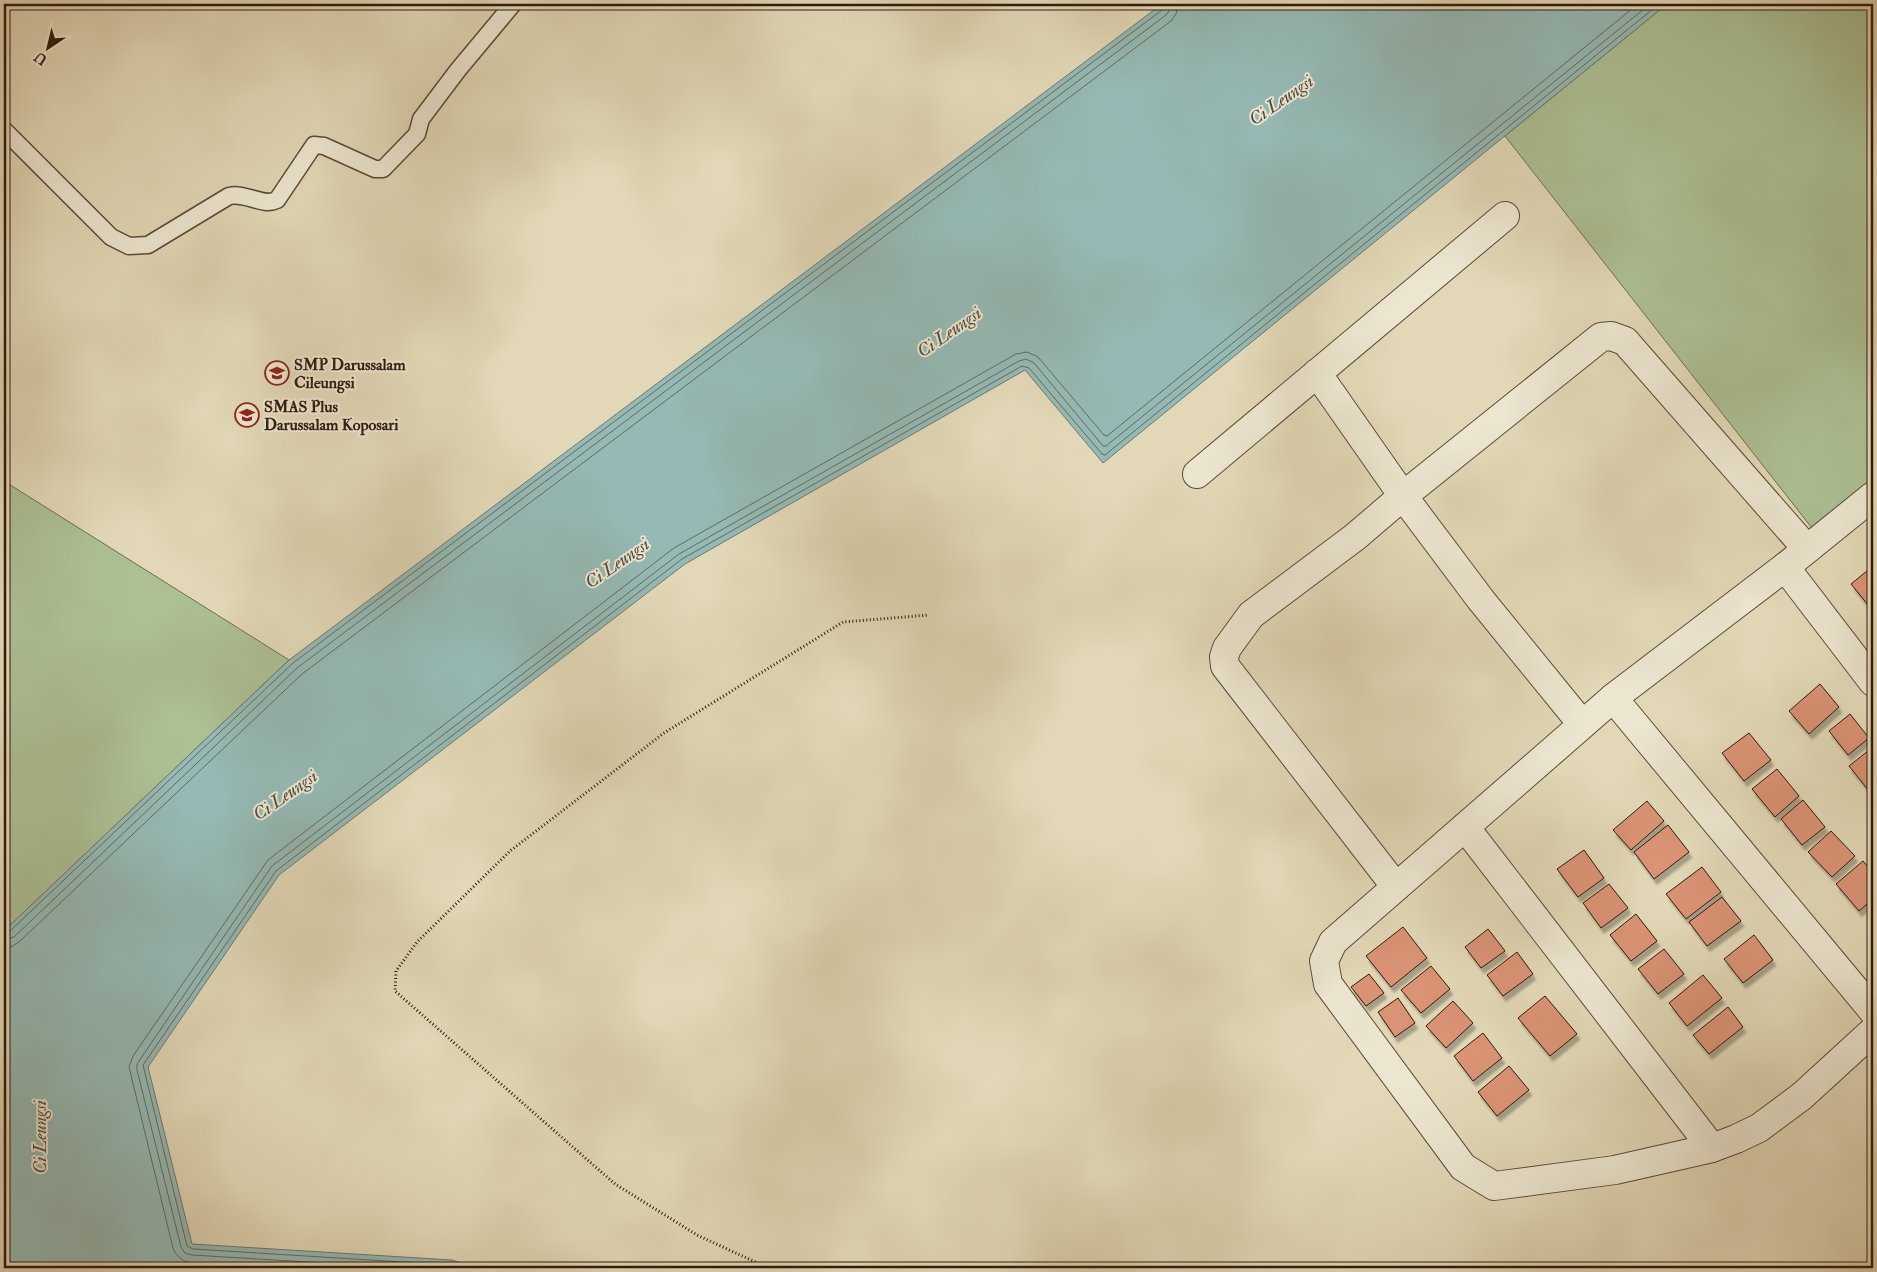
<svg xmlns="http://www.w3.org/2000/svg" width="1877" height="1272" viewBox="0 0 1877 1272" font-family="'IM FELL Double Pica',serif">
  <style>
    .green { fill: #acc094; stroke: #6e6d50 }
    .water { fill: #95b9b4; stroke: #6d7971 }
    .lines { fill: none; stroke-linecap: round; stroke-linejoin: round }
    .shore { stroke: #636a60; stroke-width: 1 }
    .building { fill: #da9374; stroke: #311a0d; filter: url(#shadow) }
    .service-casing { stroke: #5d4a38; stroke-width: 19 }
    .minor-casing { stroke: #5d4a38; stroke-width: 30 }
    .path { stroke: #311a0d; stroke-width: 3; stroke-dasharray: 1 2.5; stroke-linecap: butt }
    .service { stroke: #ece6d0; stroke-width: 16 }
    .minor { stroke: #ece6d0; stroke-width: 28 }
    .labels { text-anchor: middle; stroke-width: 4; stroke-linejoin: round; paint-order: stroke }
    .poi-label { font-size: 16px; font-weight: bold; fill: #311a0d; stroke: #ece6d0; text-anchor: start }
    .water-label { font-size: 18px; font-style: italic; fill: #4f4a3f; stroke: #ece6d0 }
  </style>
  <defs>
    <filter id="shadow"><feDropShadow dx="3" dy="5.5" stdDeviation="1" flood-color="#0004"/></filter>
  </defs>
  <rect width="100%" height="100%" fill="#e2d8b7"/>
  <filter id="stains"><feTurbulence type="fractalNoise" baseFrequency=".004" numOctaves="4"/><feColorMatrix values="0 0 0 0 .2 0 0 0 0 .09 0 0 0 0 .02 0 0 0 .5 -.17"/></filter>
  <radialGradient id="worn" r=".72"><stop offset=".6" stop-color="#630" stop-opacity="0"/><stop offset="1" stop-color="#630" stop-opacity=".3"/></radialGradient>
  <!-- green -->
  <g class="green">
    <path d="M 1667,4 L 1873,4 L 1873,486 L 1815,532 L 1505,136 Z"/>
    <path d="M 4,481 L 289,660 L 4,931 Z"/>
  </g>
  <!-- water -->
  <path class="water" d="M 1162,4 L 1667,4 L 1103,463 L 1025,370 L 685,564 L 279,875 L 148,1067 L 192,1244 L 452,1260 L 475,1268 L 4,1268 L 4,931 L 289,660 Z"/>
  <g class="lines">
    <!-- shore -->
    <g class="shore">
      <path d="M 4,934 L 9,932 L 293,663 L 1162,10 L 1165,4"/>
      <path d="M 4,940 L 14,937 L 297,668 L 1166,15 L 1170,10 L 1171,4"/>
      <path d="M 4,948 L 11,947 L 19,942 L 302,674 L 1171,21 L 1176,14 L 1179,4"/>
      <path d="M 281,1268 L 191,1263 C 182,1261 176,1256 173,1248 L 129,1067 L 133,1056 L 268,860 L 674,548 L 1016,354 L 1027,352 L 1038,357 L 1104,435 L 1107,436 L 1638,4"/>
      <path d="M 407,1268 L 192,1255 L 185,1253 L 181,1247 L 137,1070 L 137,1064 L 272,866 L 679,554 L 1019,361 L 1026,359 L 1034,363 L 1103,446 L 1106,446 L 1650,4"/>
      <path d="M 461,1268 L 451,1265 L 193,1249 L 187,1246 L 143,1065 L 276,871 L 682,559 L 1022,366 L 1029,368 L 1102,454 L 1105,455 L 1659,4"/>
    </g>
  </g>
  <!-- building -->
  <g class="building">
    <path d="M 1873,566 L 1873,611 L 1851,584 Z"/>
    <path d="M 1820,684 L 1839,707 L 1809,734 L 1789,711 Z"/>
    <path d="M 1850,714 L 1869,738 L 1848,755 L 1829,731 Z"/>
    <path d="M 1749,733 L 1771,760 L 1744,781 L 1722,753 Z"/>
    <path d="M 1873,747 L 1873,788 L 1869,791 L 1849,766 Z"/>
    <path d="M 1777,769 L 1799,796 L 1775,817 L 1752,789 Z"/>
    <path d="M 1803,800 L 1825,827 L 1802,845 L 1781,819 Z"/>
    <path d="M 1647,801 L 1664,821 L 1631,850 L 1613,830 Z"/>
    <path d="M 1668,825 L 1689,852 L 1654,879 L 1634,852 Z"/>
    <path d="M 1831,831 L 1855,856 L 1832,877 L 1808,852 Z"/>
    <path d="M 1584,850 L 1604,878 L 1578,897 L 1557,869 Z"/>
    <path d="M 1863,861 L 1873,873 L 1873,899 L 1859,911 L 1836,884 Z"/>
    <path d="M 1702,867 L 1721,892 L 1686,919 L 1666,894 Z"/>
    <path d="M 1609,884 L 1628,908 L 1601,928 L 1583,903 Z"/>
    <path d="M 1722,897 L 1741,921 L 1707,946 L 1689,922 Z"/>
    <path d="M 1636,914 L 1657,941 L 1631,961 L 1610,935 Z"/>
    <path d="M 1403,927 L 1427,958 L 1391,987 L 1366,956 Z"/>
    <path d="M 1488,929 L 1505,951 L 1481,968 L 1465,947 Z"/>
    <path d="M 1754,935 L 1773,960 L 1743,983 L 1724,959 Z"/>
    <path d="M 1664,949 L 1684,974 L 1658,994 L 1638,969 Z"/>
    <path d="M 1517,952 L 1533,974 L 1503,996 L 1487,975 Z"/>
    <path d="M 1431,966 L 1450,989 L 1421,1013 L 1401,990 Z"/>
    <path d="M 1369,974 L 1384,993 L 1366,1006 L 1351,987 Z"/>
    <path d="M 1703,975 L 1722,998 L 1687,1026 L 1669,1003 Z"/>
    <path d="M 1545,996 L 1577,1034 L 1550,1056 L 1518,1018 Z"/>
    <path d="M 1398,998 L 1415,1023 L 1395,1037 L 1378,1012 Z"/>
    <path d="M 1453,1001 L 1473,1023 L 1446,1048 L 1426,1026 Z"/>
    <path d="M 1728,1007 L 1743,1027 L 1709,1054 L 1693,1035 Z"/>
    <path d="M 1483,1033 L 1502,1058 L 1473,1081 L 1454,1056 Z"/>
    <path d="M 1509,1066 L 1529,1090 L 1497,1116 L 1478,1092 Z"/>
  </g>
  <g class="lines">
    <!-- service casing -->
    <g class="service-casing">
      <path id="service" d="M 4,130 L 111,237 L 129,246 L 148,245 L 229,196 C 246,192 262,207 277,200 L 314,145 L 324,146 L 375,169 L 383,169 L 417,134 L 421,119 L 458,70 L 513,4"/>
    </g>
    <!-- minor casing -->
    <g class="minor-casing">
      <g id="minor">
        <path d="M 1317,373 L 1403,496 L 1481,600 L 1582,724"/>
        <path d="M 1197,474 L 1505,216"/>
        <path d="M 1873,496 L 1785,567 L 1613,698 L 1333,942 L 1324,961 L 1328,984 L 1463,1167 L 1494,1186 L 1615,1170 L 1712,1148 L 1736,1139 L 1759,1128 L 1802,1096 L 1873,1031"/>
        <path d="M 1785,567 L 1873,682"/>
        <path d="M 1613,698 L 1873,1011"/>
        <path d="M 1465,827 L 1712,1148"/>
        <path d="M 1396,887 L 1225,666 L 1224,657 L 1227,648 L 1251,615 L 1355,537 L 1403,496 L 1601,337 L 1611,336 L 1625,341 L 1807,549"/>
      </g>
    </g>
    <!-- path -->
    <path class="path" d="M 768,1268 L 697,1235 L 615,1184 L 395,991 L 396,971 L 417,942 L 510,851 L 664,733 L 843,622 L 929,615"/>
    <!-- service -->
    <use href="#service" class="service"/>
    <!-- minor -->
    <use href="#minor" class="minor"/>
  </g>
  <!-- icons -->
  <defs>
    <g id="school-ring" transform="scale(1.25)"><circle r="9.5" fill="#ece6d0" stroke="#8f2418" stroke-width="1.5"/><path d="M0-5L7-2L0 1L-7-2ZM-4 1L0 2.5L4 1V4Q0 6-4 4Z" fill="#8f2418"/></g>
  </defs>
  <g fill-rule="evenodd">
    <use href="#school-ring" x="277" y="373"/>
    <use href="#school-ring" x="247" y="415"/>
  </g>
  <g class="labels">
    <!-- poi labels -->
    <g class="poi-label">
      <text x="294" y="370">SMP Darussalam<tspan x="294" dy="18">Cileungsi</tspan></text>
      <text x="264" y="412">SMAS Plus<tspan x="264" dy="18">Darussalam Koposari</tspan></text>
    </g>
    <!-- water labels -->
    <g class="water-label">
      <text transform="translate(1281 100) rotate(-35)" y="6">Ci Leungsi</text>
      <text transform="translate(949 332) rotate(-35)" y="6">Ci Leungsi</text>
      <text transform="translate(617 563) rotate(-35)" y="6">Ci Leungsi</text>
      <text transform="translate(285 795) rotate(-35)" y="6">Ci Leungsi</text>
      <text transform="translate(40 1137) rotate(-90)" y="6">Ci Leungsi</text>
    </g>
  </g>
  <!-- margin -->
  <rect width="1877" height="1272" fill="none" stroke="#e2d8b7" stroke-width="20"/>
  <rect x="5" y="5" width="1867" height="1262" fill="none" stroke="#311a0d" stroke-width="2.5"/>
  <rect x="10" y="10" width="1857" height="1252" fill="none" stroke="#311a0d"/>
  <!-- north arrow -->
  <g transform="translate(48 48) rotate(215)" stroke="#ece6d0" stroke-width="4" paint-order="stroke">
  <path d="M0-4L9 19L0 12L-9 19Z" fill="#311a0d"/>
  <text y="-8" font-size="14" font-weight="bold" text-anchor="middle" fill="#311a0d">U</text>
  </g>
  <rect width="100%" height="100%" filter="url(#stains)"/>
  <rect width="100%" height="100%" fill="url(#worn)"/>
</svg>
